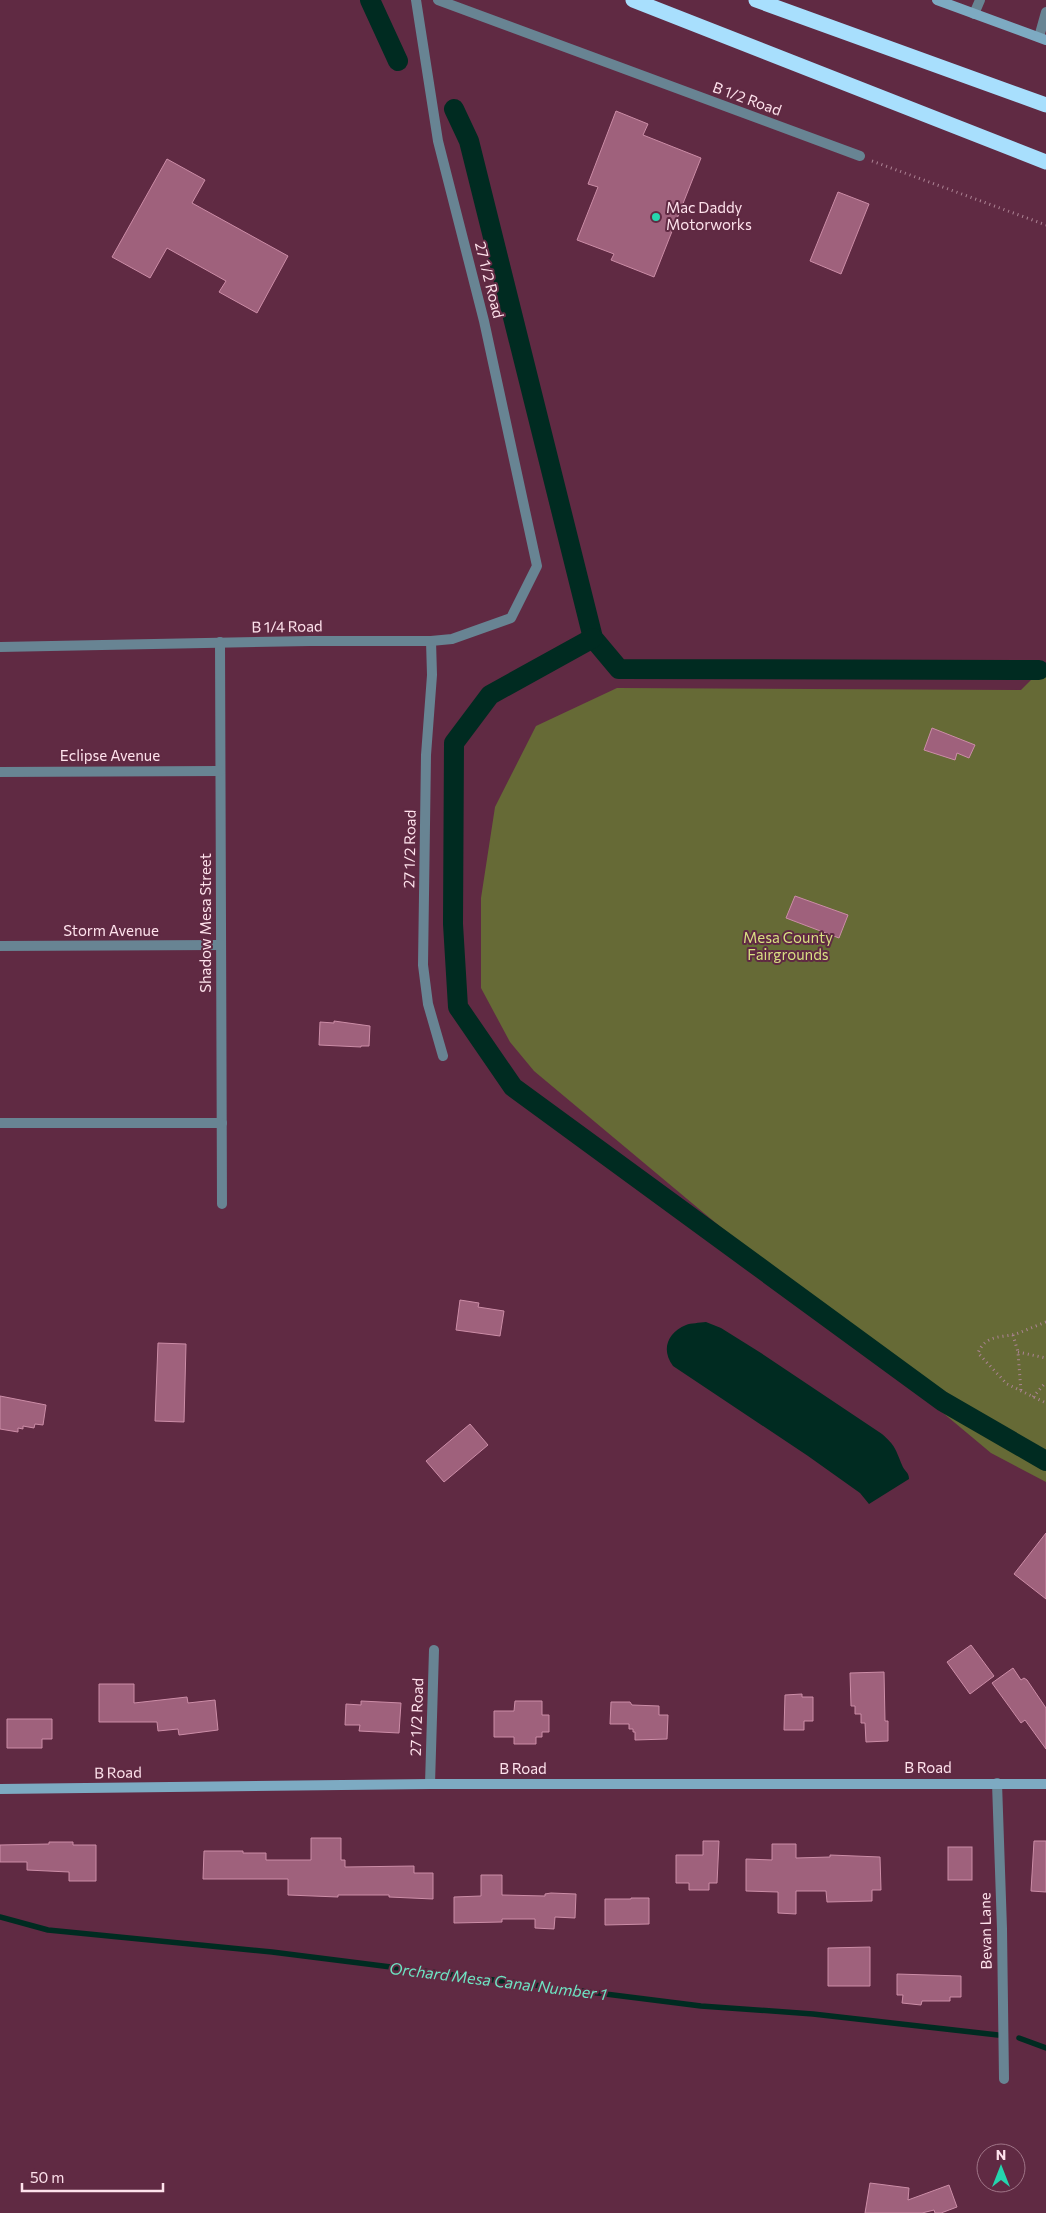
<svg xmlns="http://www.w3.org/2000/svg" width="1046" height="2213" viewBox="0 0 1046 2213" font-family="Commissioner,sans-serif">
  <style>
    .green { fill: #666a36 }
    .water { fill: #002b21 }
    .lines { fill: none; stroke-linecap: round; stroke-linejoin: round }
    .stream { stroke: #002b21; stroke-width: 5.5 }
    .canal { stroke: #002b21; stroke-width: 20 }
    .building { fill: #9f617c; stroke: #cc8da7 }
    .path { stroke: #ad8495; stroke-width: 3; stroke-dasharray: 1 4; stroke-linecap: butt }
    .lane { stroke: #688493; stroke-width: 10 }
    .street { stroke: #688493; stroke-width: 10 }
    .secondary { stroke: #7daac2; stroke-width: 10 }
    .highway { stroke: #a8dffd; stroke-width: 15 }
    .poi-dot { fill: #25d5ae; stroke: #602a43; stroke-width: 2 }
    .labels { text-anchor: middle; stroke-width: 4; stroke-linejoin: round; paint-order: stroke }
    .street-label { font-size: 15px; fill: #fee2ec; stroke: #602a43 }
    .poi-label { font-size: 15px; fill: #fee2ec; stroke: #602a43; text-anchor: start }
    .park-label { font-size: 15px; fill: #d8df82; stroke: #602a43 }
    .water-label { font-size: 16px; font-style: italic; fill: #6ee4c3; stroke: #602a43 }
  </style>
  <rect width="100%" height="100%" fill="#602a43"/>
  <!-- green -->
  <path class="green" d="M 1046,665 L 1046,1482 L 991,1453 L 534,1071 L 510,1042 L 481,988 L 481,898 L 495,807 L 536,726 L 617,688 L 1021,690 Z"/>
  <!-- water -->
  <path class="water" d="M 706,1322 L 721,1328 L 761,1353 L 882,1434 C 895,1445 896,1450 902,1465 C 904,1471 909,1472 909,1479 L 869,1504 L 860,1493 L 808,1456 L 673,1366 C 661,1350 667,1333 686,1325 C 691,1323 699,1323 706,1322 Z"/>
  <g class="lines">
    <!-- stream -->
    <g class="stream">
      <path d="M 0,1917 L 48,1930 L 272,1952 L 701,2006 L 813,2014 L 998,2035"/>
      <path d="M 1019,2038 L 1046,2048"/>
    </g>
    <!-- canal -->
    <g class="canal">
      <path d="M 370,0 L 398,61"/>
      <path d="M 454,109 L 469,141 L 593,638 L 619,669 L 1039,670"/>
      <path d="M 593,638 L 490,695 L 454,743 L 453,924 L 458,1007 L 513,1087 L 942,1401 L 1046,1461"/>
    </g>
  </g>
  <!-- building -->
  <g class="building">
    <path d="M 616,111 L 648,124 L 643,135 L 701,158 L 654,277 L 611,260 L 614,254 L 577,240 L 598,187 L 588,184 Z"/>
    <path d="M 167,159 L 205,180 L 192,203 L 288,256 L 257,313 L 219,292 L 226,281 L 167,248 L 150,278 L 112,257 Z"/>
    <path d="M 838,192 L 869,204 L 841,274 L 810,261 Z"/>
    <path d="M 932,728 L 975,745 L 969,758 L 957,753 L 955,760 L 924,750 Z"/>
    <path d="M 795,896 L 848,915 L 839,938 L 786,918 Z"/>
    <path d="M 334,1021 L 370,1026 L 369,1046 L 361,1046 L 361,1047 L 319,1045 L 320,1022 L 334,1023 Z"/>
    <path d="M 460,1300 L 479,1303 L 478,1307 L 504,1311 L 500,1336 L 456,1330 Z"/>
    <path d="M 158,1343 L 186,1344 L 184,1422 L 155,1421 Z"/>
    <path d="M 0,1396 L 46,1405 L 43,1425 L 35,1424 L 34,1428 L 23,1426 L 23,1429 L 18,1428 L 18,1432 L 0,1429 Z"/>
    <path d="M 470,1424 L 488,1445 L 444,1482 L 426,1461 Z"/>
    <path d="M 1046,1533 L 1046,1599 L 1014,1574 Z"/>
    <path d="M 971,1645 L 994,1676 L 970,1694 L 947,1662 Z"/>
    <path d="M 1013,1668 L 1021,1680 L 1024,1678 L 1027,1680 L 1046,1708 L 1046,1749 L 1025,1720 L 1021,1723 L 992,1683 Z"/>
    <path d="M 884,1672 L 885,1721 L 888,1721 L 888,1741 L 866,1742 L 865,1723 L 861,1723 L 861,1714 L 855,1714 L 855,1706 L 851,1706 L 850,1673 Z"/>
    <path d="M 99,1684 L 134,1684 L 134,1703 L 187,1697 L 188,1703 L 215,1700 L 218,1730 L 179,1735 L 178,1729 L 158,1731 L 157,1722 L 99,1722 Z"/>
    <path d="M 802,1694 L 802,1697 L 813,1697 L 813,1721 L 804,1721 L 804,1730 L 784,1730 L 785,1695 Z"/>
    <path d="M 361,1701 L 401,1703 L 399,1733 L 359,1731 L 360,1725 L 345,1725 L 346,1704 L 361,1705 Z"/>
    <path d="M 515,1701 L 542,1701 L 542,1715 L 549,1715 L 549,1732 L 542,1732 L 542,1737 L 536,1737 L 536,1744 L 514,1744 L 514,1737 L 494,1737 L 494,1711 L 514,1711 Z"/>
    <path d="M 611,1702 L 630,1702 L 632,1705 L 659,1706 L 659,1715 L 668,1715 L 667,1739 L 635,1740 L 635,1732 L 633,1732 L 633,1729 L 629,1729 L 629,1724 L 610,1724 Z"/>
    <path d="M 7,1719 L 52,1719 L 52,1739 L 42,1739 L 42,1748 L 7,1748 Z"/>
    <path d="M 311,1838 L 341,1838 L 341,1860 L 345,1860 L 345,1867 L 414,1866 L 414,1873 L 433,1873 L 433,1899 L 389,1897 L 389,1895 L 338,1895 L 338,1897 L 288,1895 L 288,1879 L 203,1879 L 204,1851 L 243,1851 L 243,1853 L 266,1853 L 266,1860 L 311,1860 Z"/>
    <path d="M 703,1841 L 719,1841 L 717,1883 L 709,1883 L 709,1890 L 689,1890 L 689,1883 L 676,1883 L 676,1855 L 703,1855 Z"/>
    <path d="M 1034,1841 L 1046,1841 L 1046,1892 L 1031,1891 Z"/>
    <path d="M 49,1842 L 73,1842 L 73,1845 L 96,1845 L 96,1881 L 69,1881 L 69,1872 L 27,1870 L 27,1862 L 0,1862 L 0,1845 L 49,1844 Z"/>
    <path d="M 772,1844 L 796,1844 L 796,1858 L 830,1857 L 830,1855 L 880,1857 L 881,1890 L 872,1890 L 872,1901 L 827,1902 L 826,1891 L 796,1891 L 796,1914 L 778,1913 L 778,1892 L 746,1891 L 746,1859 L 772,1860 Z"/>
    <rect x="948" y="1847" width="24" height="33"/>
    <path d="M 481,1875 L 502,1875 L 502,1895 L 545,1896 L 545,1894 L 551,1893 L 576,1894 L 575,1918 L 555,1917 L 554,1929 L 535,1928 L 535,1919 L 502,1919 L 502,1922 L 454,1923 L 454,1897 L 481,1896 Z"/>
    <path d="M 631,1898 L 649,1898 L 649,1924 L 605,1925 L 605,1899 L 631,1899 Z"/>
    <path d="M 870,1947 L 870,1986 L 828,1986 L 828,1948 Z"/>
    <path d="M 897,1974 L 961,1976 L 961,1997 L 950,1997 L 950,2001 L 922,2001 L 921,2005 L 902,2003 L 903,1995 L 897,1995 Z"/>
    <path d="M 870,2183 L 909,2188 L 908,2200 L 949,2185 L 957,2207 L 941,2213 L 935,2213 L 934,2210 L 922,2213 L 865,2213 Z"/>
  </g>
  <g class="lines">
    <!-- path -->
    <g class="path">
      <path d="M 872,161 L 1046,225"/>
      <path d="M 1046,1322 C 1036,1326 1026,1330 1016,1334 C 1001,1338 986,1334 978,1353 L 1007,1384 L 1046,1403"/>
      <path d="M 1013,1335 L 1018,1352 L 1021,1392"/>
      <path d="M 1018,1352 L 1046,1358"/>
      <path d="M 1033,1397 L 1046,1382"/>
    </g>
    <!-- lane -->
    <g class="lane">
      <path d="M 974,14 L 980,0"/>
      <path d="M 1039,37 L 1046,12"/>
    </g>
    <!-- street -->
    <g class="street">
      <path d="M 438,0 L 860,156"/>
      <path d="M 431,641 L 432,675 L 426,755 L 423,965 L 428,1004 L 443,1056"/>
      <path d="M 220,642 L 222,1204"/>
      <path d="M 0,647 L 310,641 L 431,641 L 452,639 L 511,618 L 537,566 L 484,321 L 438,141 L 416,0"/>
      <path d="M 0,772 L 220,771"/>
      <path d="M 0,946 L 221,945"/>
      <path d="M 0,1123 L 222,1123"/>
      <path d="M 997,1783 L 1002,1929 L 1004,2079"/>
      <path d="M 430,1784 L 434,1650"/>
    </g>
    <!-- secondary -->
    <g class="secondary">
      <path d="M 937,0 L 1046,40"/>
      <path d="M 0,1789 L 430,1784 L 1046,1784"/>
    </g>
    <!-- highway -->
    <g class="highway">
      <path d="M 633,0 L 1046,162"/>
      <path d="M 756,0 L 1046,105"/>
    </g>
  </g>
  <!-- markers -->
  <circle class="poi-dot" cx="656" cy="217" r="5"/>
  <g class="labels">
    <!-- street labels -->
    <g class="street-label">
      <text transform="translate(747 99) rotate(20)" y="5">B 1/2 Road</text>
      <text transform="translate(489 280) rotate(76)" y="5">27 1/2 Road</text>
      <text transform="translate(287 627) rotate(-1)" y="5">B 1/4 Road</text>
      <text x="110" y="761">Eclipse Avenue</text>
      <text transform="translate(410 849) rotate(-89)" y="5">27 1/2 Road</text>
      <text transform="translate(206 923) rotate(-90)" y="5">Shadow Mesa Street</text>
      <text x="111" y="936">Storm Avenue</text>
      <text transform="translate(417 1717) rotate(-88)" y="5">27 1/2 Road</text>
      <text x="928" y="1773">B Road</text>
      <text x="523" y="1774">B Road</text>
      <text transform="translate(118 1773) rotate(-1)" y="5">B Road</text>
      <text transform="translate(986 1931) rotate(-91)" y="5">Bevan Lane</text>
    </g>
    <!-- poi labels -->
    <g class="poi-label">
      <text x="666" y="213">Mac Daddy<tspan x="666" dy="17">Motorworks</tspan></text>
    </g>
    <!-- park labels -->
    <g class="park-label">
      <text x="788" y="943">Mesa County<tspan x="788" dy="17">Fairgrounds</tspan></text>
    </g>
    <!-- water labels -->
    <g class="water-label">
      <text transform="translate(498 1981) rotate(7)" y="6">Orchard Mesa Canal Number 1</text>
    </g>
  </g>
  <!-- north arrow -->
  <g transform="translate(1001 2168)"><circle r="24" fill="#602a43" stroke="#9f7487"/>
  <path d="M0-4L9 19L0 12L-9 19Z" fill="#25d5ae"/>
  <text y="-8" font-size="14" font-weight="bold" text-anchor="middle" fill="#fee2ec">N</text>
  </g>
  <!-- scale -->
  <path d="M22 2183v8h141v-8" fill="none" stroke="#fee2ec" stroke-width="2.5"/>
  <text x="30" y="2183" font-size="15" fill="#fee2ec" stroke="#602a43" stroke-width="4" paint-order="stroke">50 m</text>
</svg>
